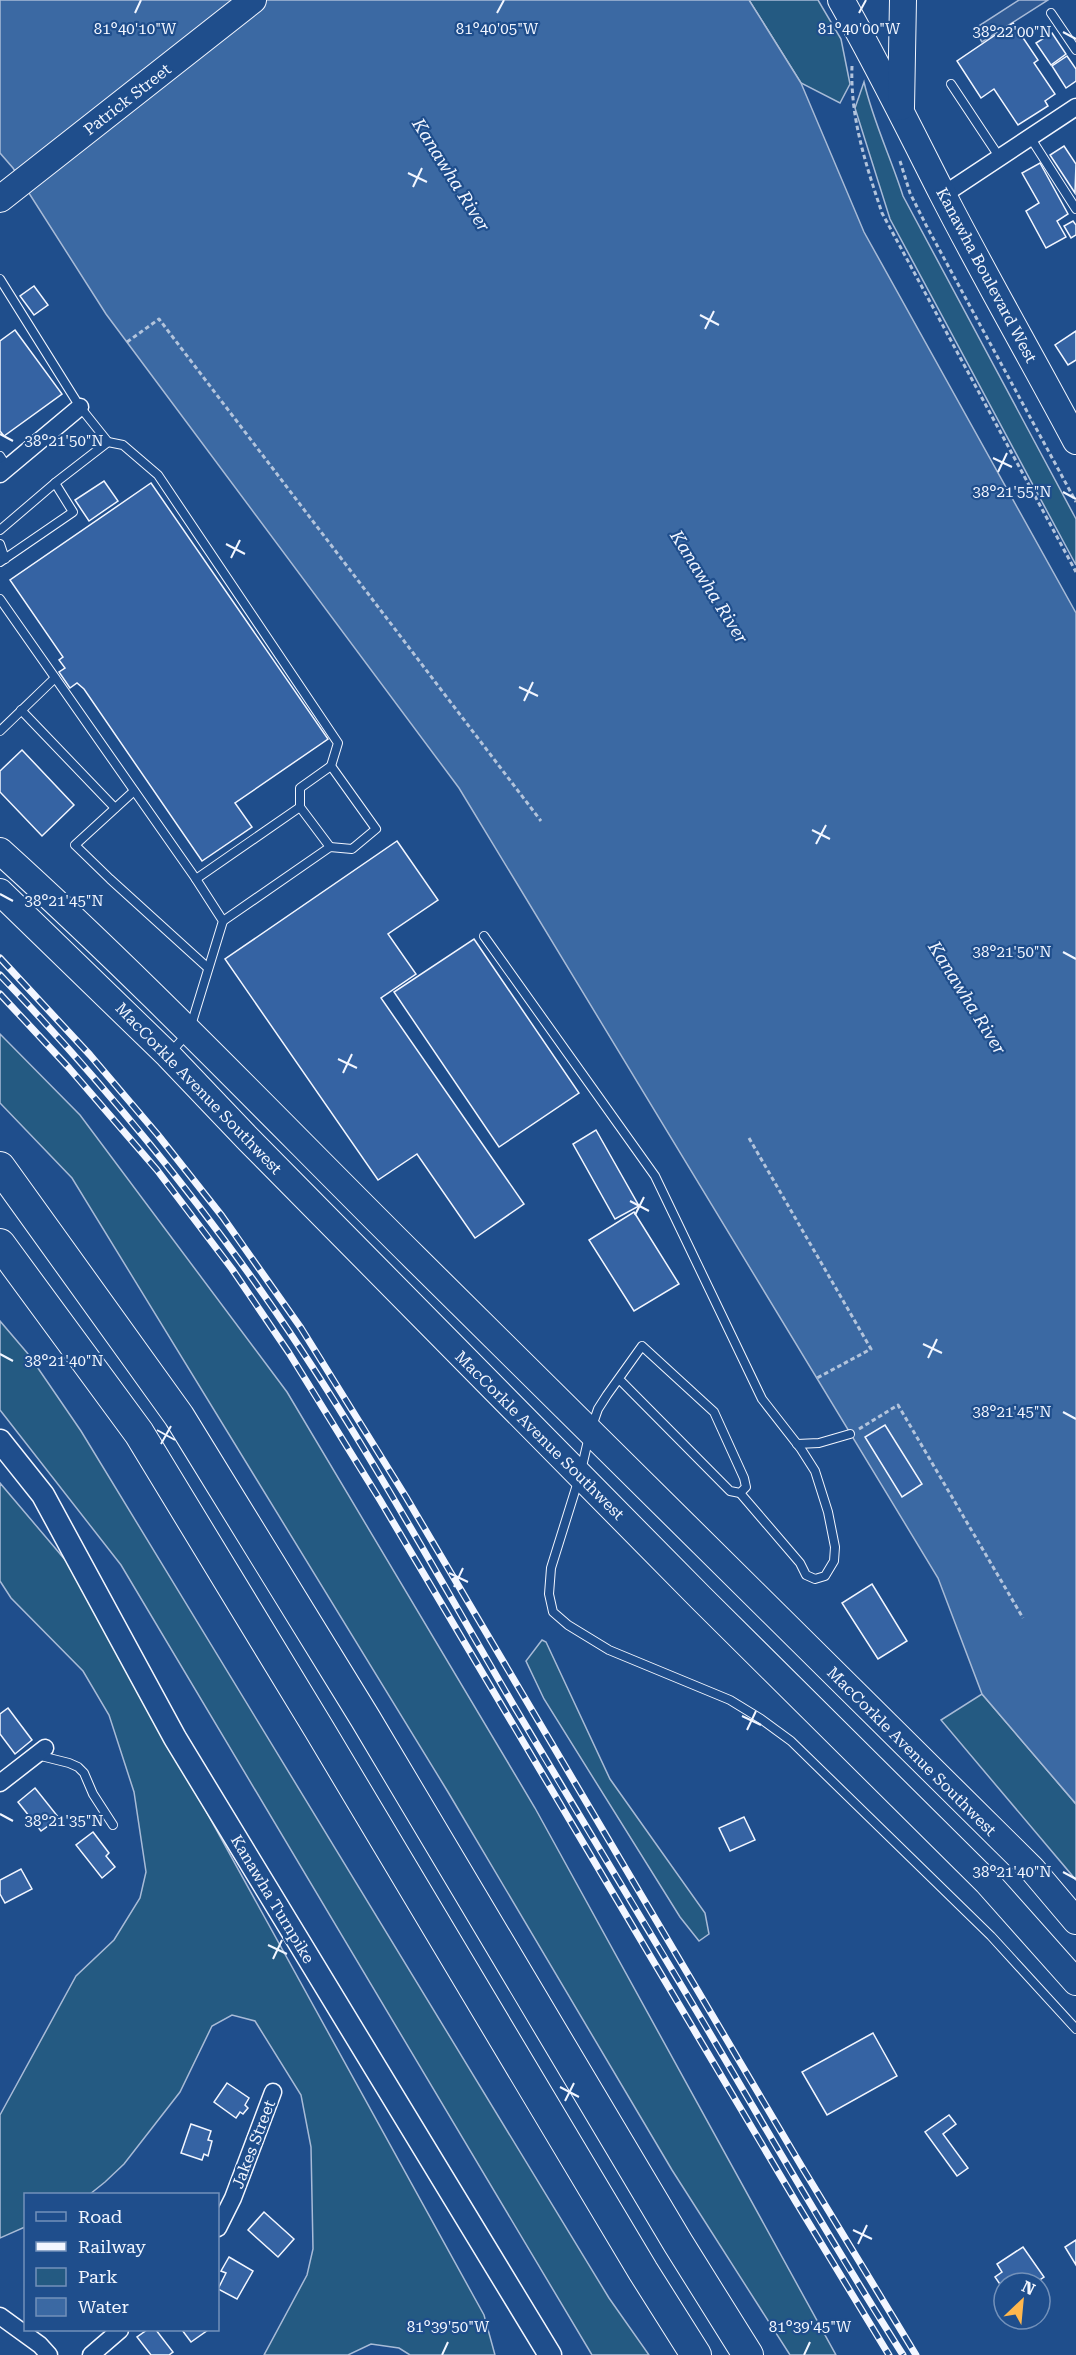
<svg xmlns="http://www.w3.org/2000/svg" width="1076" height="2355" viewBox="0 0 1076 2355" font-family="'Roboto Serif',serif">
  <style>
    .green { fill: #245a82; stroke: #a8bbd7; stroke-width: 1.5 }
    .parking { fill: #305b95; stroke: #a8bbd7; stroke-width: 1.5 }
    .water { fill: #3b69a3; stroke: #a8bbd7; stroke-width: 1.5 }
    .building { fill: #3563a3; stroke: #f2f6ff; stroke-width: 1.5 }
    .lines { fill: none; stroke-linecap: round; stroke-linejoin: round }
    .lane-casing { stroke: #f2f6ff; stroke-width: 10 }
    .street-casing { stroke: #f2f6ff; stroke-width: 19 }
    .secondary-casing { stroke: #f2f6ff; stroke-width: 25 }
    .primary-casing { stroke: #f2f6ff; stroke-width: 28 }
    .highway-casing { stroke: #f2f6ff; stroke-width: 32 }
    .path { stroke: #b3c4dc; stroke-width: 3; stroke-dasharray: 4.5 3; stroke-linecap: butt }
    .lane { stroke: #1f4e8c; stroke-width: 8 }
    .street { stroke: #1f4e8c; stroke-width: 16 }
    .secondary { stroke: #1f4e8c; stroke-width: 22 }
    .primary { stroke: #1f4e8c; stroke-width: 26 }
    .highway { stroke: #1f4e8c; stroke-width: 30 }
    .rail-casing { stroke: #f2f6ff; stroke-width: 7 }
    .rail { stroke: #1f4e8c; stroke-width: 4.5; stroke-dasharray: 14; stroke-linecap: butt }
    .ticks { fill: none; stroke: #f2f6ff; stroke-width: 2 }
    .labels { text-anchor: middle; stroke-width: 4.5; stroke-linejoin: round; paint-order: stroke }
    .street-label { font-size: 16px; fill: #f2f6ff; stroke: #1f4e8c }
    .water-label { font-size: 18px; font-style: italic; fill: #f2f6ff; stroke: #1f4e8c }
    .ticks-label { font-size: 15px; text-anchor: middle; fill: #f2f6ff; stroke: #1f4e8c; stroke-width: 4.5; stroke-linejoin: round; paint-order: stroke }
  </style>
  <rect width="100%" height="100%" fill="#1f4e8c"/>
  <!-- green -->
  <g class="green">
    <path d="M 749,0 L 818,0 L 841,39 L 850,84 L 840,103 L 801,83 Z"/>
    <path d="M 864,82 C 873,121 891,158 903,196 L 1076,519 L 1076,565 L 890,219 L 855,108 Z"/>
    <path d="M 0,1034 L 80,1115 L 287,1392 L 535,1808 L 836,2355 L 790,2355 L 672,2170 L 448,1792 L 72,1178 L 0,1103 Z"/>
    <path d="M 0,1321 L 29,1355 L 81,1431 L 609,2298 L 649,2355 L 592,2355 L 121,1565 L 0,1410 Z"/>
    <path d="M 0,1483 L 72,1568 L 484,2315 L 495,2355 L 410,2355 L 399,2348 L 371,2344 L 348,2355 L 264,2355 L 307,2275 L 313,2249 L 311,2147 L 301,2095 L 255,2021 L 232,2015 L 212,2026 L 180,2092 L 124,2164 L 105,2182 L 90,2194 L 26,2194 L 25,2227 L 0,2238 L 0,2115 L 76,1976 L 114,1940 L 140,1898 L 146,1872 L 134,1792 L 109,1715 L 83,1671 L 11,1598 L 0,1581 Z"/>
    <path d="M 542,1640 L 546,1642 L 610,1779 L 705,1913 L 709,1934 L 699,1941 L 680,1917 L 544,1699 L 526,1661 Z"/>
    <path d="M 982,1694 L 1076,1804 L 1076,1880 L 941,1720 Z"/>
  </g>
  <!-- parking -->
  <path class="parking" d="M 1019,0 L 1048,0 L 982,42 L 974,29 Z"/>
  <!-- water -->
  <path class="water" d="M 0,0 L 749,0 L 801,83 L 864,232 L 1076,613 L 1076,1804 L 982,1694 L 938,1578 L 459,788 L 106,314 L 13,168 L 0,153 Z"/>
  <!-- building -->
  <g class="building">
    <path d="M 1013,23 L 1038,60 L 1034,63 L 1055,94 L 1045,101 L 1048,106 L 1018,125 L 994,89 L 981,98 L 957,61 Z"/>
    <path d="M 1052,33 L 1066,54 L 1051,65 L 1036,43 Z"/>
    <path d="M 1067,56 L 1076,69 L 1076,81 L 1066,88 L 1052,66 Z"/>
    <path d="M 1064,146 L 1076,164 L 1075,193 L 1050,155 Z"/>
    <path d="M 1040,163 L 1068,214 L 1057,221 L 1066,237 L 1046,248 L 1026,211 L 1039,203 L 1022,173 Z"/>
    <path d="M 1073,221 L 1076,225 L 1076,235 L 1071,238 L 1064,226 Z"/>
    <path d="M 34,286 L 48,305 L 34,315 L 20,296 Z"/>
    <path d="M 15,330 L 62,394 L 4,436 L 0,431 L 0,341 Z"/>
    <path d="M 1076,331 L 1076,360 L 1068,365 L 1055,345 Z"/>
    <path d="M 104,481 L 118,501 L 89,521 L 75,500 Z"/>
    <path d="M 151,483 L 328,739 L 235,803 L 252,827 L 202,861 L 84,689 L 77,683 L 70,688 L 59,672 L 65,668 L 59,660 L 63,657 L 10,580 Z"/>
    <path d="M 22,750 L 74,805 L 42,836 L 0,792 L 0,771 Z"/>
    <path d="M 397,841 L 438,900 L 388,934 L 416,974 L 381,998 L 524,1204 L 475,1238 L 417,1154 L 378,1180 L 225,959 Z"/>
    <path d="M 474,939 L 579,1093 L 499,1147 L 394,992 Z"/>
    <path d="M 596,1130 L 639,1206 L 615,1219 L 573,1144 Z"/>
    <path d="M 634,1212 L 679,1284 L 634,1311 L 589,1240 Z"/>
    <path d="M 885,1425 L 922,1484 L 902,1497 L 865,1437 Z"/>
    <path d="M 872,1584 L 907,1641 L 878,1659 L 842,1603 Z"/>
    <path d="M 8,1708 L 32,1740 L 15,1754 L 0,1734 L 0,1714 Z"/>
    <path d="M 35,1788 L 59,1818 L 41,1831 L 18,1802 Z"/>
    <path d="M 744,1817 L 755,1840 L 730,1851 L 719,1828 Z"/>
    <path d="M 93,1832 L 109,1853 L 106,1856 L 115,1867 L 102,1878 L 76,1845 Z"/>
    <path d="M 21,1869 L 32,1889 L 5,1903 L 0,1894 L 0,1880 Z"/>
    <path d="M 873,2033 L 897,2076 L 827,2115 L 802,2072 Z"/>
    <path d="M 227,2083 L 249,2098 L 245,2105 L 248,2108 L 243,2114 L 240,2112 L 236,2118 L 214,2102 Z"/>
    <path d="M 949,2115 L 956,2124 L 943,2134 L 968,2168 L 957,2176 L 925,2132 Z"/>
    <path d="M 191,2124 L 211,2131 L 208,2140 L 212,2141 L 208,2156 L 204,2154 L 202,2160 L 181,2153 Z"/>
    <path d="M 264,2212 L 294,2239 L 278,2257 L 248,2230 Z"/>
    <path d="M 1076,2240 L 1076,2265 L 1065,2247 Z"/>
    <path d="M 1023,2247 L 1044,2277 L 1035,2283 L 1004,2283 L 1004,2290 L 995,2277 L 1002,2272 L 997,2264 Z"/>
    <path d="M 229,2257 L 253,2271 L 237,2299 L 218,2289 L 226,2273 L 221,2271 Z"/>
    <path d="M 147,2330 L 156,2330 L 173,2352 L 169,2355 L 151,2355 L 137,2337 Z"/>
    <path d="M 182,2330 L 208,2330 L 191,2342 Z"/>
  </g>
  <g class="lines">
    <!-- lane casing -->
    <g class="lane-casing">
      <g id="lane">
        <path d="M 1051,13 L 1076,50"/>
        <path d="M 951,84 L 1000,158"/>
        <path d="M 1030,137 L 1076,209"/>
        <path d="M 0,279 L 80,407 L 108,442 L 55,483 L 73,512 L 0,562"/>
        <path d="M 108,442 L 123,445 L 158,475 L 338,743 L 331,766"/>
        <path d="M 0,456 L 7,467"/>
        <path d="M 0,530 L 55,483"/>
        <path d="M 0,544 L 5,559"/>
        <path d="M 0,599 L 196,879 L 223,921 L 189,1032 L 170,1053"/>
        <path d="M 21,710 L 115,808"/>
        <path d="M 0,731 L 55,678"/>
        <path d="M 134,791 L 75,845 L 110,879 L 208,968"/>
        <path d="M 300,807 L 330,847"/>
        <path d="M 196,879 L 300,807 L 300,788 L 331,766 L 376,829 L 352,849 L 330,847 L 223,921"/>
        <path d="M 484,936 L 655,1176 L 762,1399 L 801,1449 L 815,1471 L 828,1512 L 835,1547 L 834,1561 L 825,1576 L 815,1579 L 806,1575 L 800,1563 L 740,1493"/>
        <path d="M 619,1379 L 730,1491 L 740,1493 L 746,1487 L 744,1478 L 714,1412 L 642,1346 L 607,1395 L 598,1409 L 590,1432 L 580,1475 L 551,1568 L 549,1594 L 553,1612 L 568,1625 L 609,1650 L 730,1700 L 761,1719 L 791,1741 L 991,1936 L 1076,2029"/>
        <path d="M 797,1444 L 819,1443 L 850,1434"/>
        <path d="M 37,1755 L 69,1763 L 78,1767 L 84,1773 L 93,1794 L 113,1825"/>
      </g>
    </g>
    <!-- street casing -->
    <g class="street-casing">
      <g id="street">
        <path d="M 943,195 L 1076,107"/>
        <path d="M 0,474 L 80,407"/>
        <path d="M 0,1783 L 45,1748"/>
        <path d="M 218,2228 L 233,2198 L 273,2092"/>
        <path d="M 0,2316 L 40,2345 L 49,2355"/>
        <path d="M 91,2355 L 120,2330"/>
      </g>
    </g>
    <!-- secondary casing -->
    <g class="secondary-casing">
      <path id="secondary" d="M 0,1441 L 43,1495 L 175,1738 L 550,2355"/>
    </g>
    <!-- primary casing -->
    <g class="primary-casing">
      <g id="primary">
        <path d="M 841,0 C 877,63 909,128 942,193 C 985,277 1032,358 1076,441"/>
        <path d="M 901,107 L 903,0"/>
        <path d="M 0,199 L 253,0"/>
        <path d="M 0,851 C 144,981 278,1122 416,1259 C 620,1463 826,1666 1032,1869 L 1076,1921"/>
        <path d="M 0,892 L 168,1055 L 249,1140 L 701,1598 L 987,1882 L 1076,1982"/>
      </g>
    </g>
    <!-- highway casing -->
    <g class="highway-casing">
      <g id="highway">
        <path d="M 0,1167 L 179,1416 L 365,1718 L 678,2243 L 748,2355"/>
        <path d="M 0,1244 L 139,1433 L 319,1729 L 643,2271 L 696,2355"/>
      </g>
    </g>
    <!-- path -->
    <g class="path">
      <path d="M 852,66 C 850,118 866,165 882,213 L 1076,572"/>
      <path d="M 900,161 L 910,193 L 926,225 L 1076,502"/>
      <path d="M 127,342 L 159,319 L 541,821"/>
      <path d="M 749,1138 L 871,1349 L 817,1378"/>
      <path d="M 859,1429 L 898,1405 L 1023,1618"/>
    </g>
    <!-- lane -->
    <use href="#lane" class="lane"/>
    <!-- street -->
    <use href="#street" class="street"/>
    <!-- secondary -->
    <use href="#secondary" class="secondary"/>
    <!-- primary -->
    <use href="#primary" class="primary"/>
    <!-- highway -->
    <use href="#highway" class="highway"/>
    <!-- rail casing -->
    <g class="rail-casing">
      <g id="rail">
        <path d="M 0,958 L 90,1055 L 158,1135 L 222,1216 L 301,1328 L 406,1497 L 802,2167 L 916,2355"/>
        <path d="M 0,975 C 96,1075 184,1181 264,1295 C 356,1426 433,1568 514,1706 C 576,1811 640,1915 702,2020 C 768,2132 833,2245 903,2355"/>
        <path d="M 0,994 L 69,1068 L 157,1170 L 232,1269 L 289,1353 L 380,1500 L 796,2202 L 889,2355"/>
      </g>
    </g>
    <!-- rail -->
    <use href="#rail" class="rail"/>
  </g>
  <!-- ticks -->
  <path class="ticks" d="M 135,13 L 141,0M 497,13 L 504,0M 859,13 L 866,0M 1063,32 L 1076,39M 408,173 L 427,182M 413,187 L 422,168M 700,315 L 719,325M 705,329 L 714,311M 0,434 L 13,441M 993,458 L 1012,467M 998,472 L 1007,453M 1063,492 L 1076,499M 226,544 L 245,554M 231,558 L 240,540M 519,687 L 538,696M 524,701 L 533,682M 812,830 L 830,839M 816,844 L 826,825M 0,894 L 13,901M 1063,952 L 1076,959M 338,1059 L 357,1068M 343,1073 L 352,1054M 630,1201 L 649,1211M 635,1215 L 644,1197M 923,1344 L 942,1353M 0,1354 L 13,1361M 928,1358 L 937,1339M 1063,1412 L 1076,1419M 157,1430 L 175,1440M 161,1444 L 171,1426M 449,1573 L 468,1582M 454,1587 L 463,1568M 742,1716 L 761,1725M 747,1730 L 756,1711M 0,1814 L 13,1821M 1063,1872 L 1076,1879M 268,1945 L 287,1954M 273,1959 L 282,1940M 560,2087 L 579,2097M 565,2101 L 574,2083M 853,2230 L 872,2239M 858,2244 L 867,2225M 442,2355 L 448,2342M 804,2355 L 810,2342"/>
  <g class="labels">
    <!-- street labels -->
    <g class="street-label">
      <text transform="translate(127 99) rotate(-38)" y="6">Patrick Street</text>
      <text transform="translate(987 275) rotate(62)" y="6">Kanawha Boulevard West</text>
      <text transform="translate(199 1088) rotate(46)" y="6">MacCorkle Avenue Southwest</text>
      <text transform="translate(540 1435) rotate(45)" y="6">MacCorkle Avenue Southwest</text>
      <text transform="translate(912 1751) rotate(45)" y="6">MacCorkle Avenue Southwest</text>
      <text transform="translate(273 1899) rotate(59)" y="6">Kanawha Turnpike</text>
      <text transform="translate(253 2144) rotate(-69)" y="6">Jakes Street</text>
    </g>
    <!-- water labels -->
    <g class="water-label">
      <text transform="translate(451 175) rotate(58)" y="6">Kanawha River</text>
      <text transform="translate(709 587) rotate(58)" y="6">Kanawha River</text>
      <text transform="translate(967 998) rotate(58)" y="6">Kanawha River</text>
    </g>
  </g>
  <g class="ticks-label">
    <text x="135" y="34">81°40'10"W</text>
    <text x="497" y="34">81°40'05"W</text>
    <text x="859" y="34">81°40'00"W</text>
    <text x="1012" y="37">38°22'00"N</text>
    <text x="64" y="446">38°21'50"N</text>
    <text x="1012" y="497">38°21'55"N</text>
    <text x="64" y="906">38°21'45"N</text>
    <text x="1012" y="957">38°21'50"N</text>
    <text x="64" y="1366">38°21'40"N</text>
    <text x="1012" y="1417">38°21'45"N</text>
    <text x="64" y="1826">38°21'35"N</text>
    <text x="1012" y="1877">38°21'40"N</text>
    <text x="448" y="2332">81°39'50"W</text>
    <text x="810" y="2332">81°39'45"W</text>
  </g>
  <!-- legend -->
  <rect x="24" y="2193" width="195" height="138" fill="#1f4e8c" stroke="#7391ba" stroke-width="1.5"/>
  <rect x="36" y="2212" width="30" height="9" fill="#1f4e8c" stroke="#7391ba" stroke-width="1.5"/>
  <text x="78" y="2223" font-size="18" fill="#f2f6ff">Road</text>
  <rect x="36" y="2242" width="30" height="9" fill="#f2f6ff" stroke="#7391ba" stroke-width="1.5"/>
  <text x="78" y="2253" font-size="18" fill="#f2f6ff">Railway</text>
  <rect x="36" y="2268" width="30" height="18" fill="#245a82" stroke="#7391ba" stroke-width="1.5"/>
  <text x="78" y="2283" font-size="18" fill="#f2f6ff">Park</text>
  <rect x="36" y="2298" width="30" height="18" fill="#3b69a3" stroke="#7391ba" stroke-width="1.5"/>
  <text x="78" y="2313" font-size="18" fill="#f2f6ff">Water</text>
  <!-- north arrow -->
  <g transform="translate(1022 2301) rotate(26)"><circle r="28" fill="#1f4e8c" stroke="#7391ba" stroke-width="1.5"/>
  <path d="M0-4.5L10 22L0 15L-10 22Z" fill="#ffb74d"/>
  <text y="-9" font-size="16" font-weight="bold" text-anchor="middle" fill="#f2f6ff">N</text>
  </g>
</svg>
